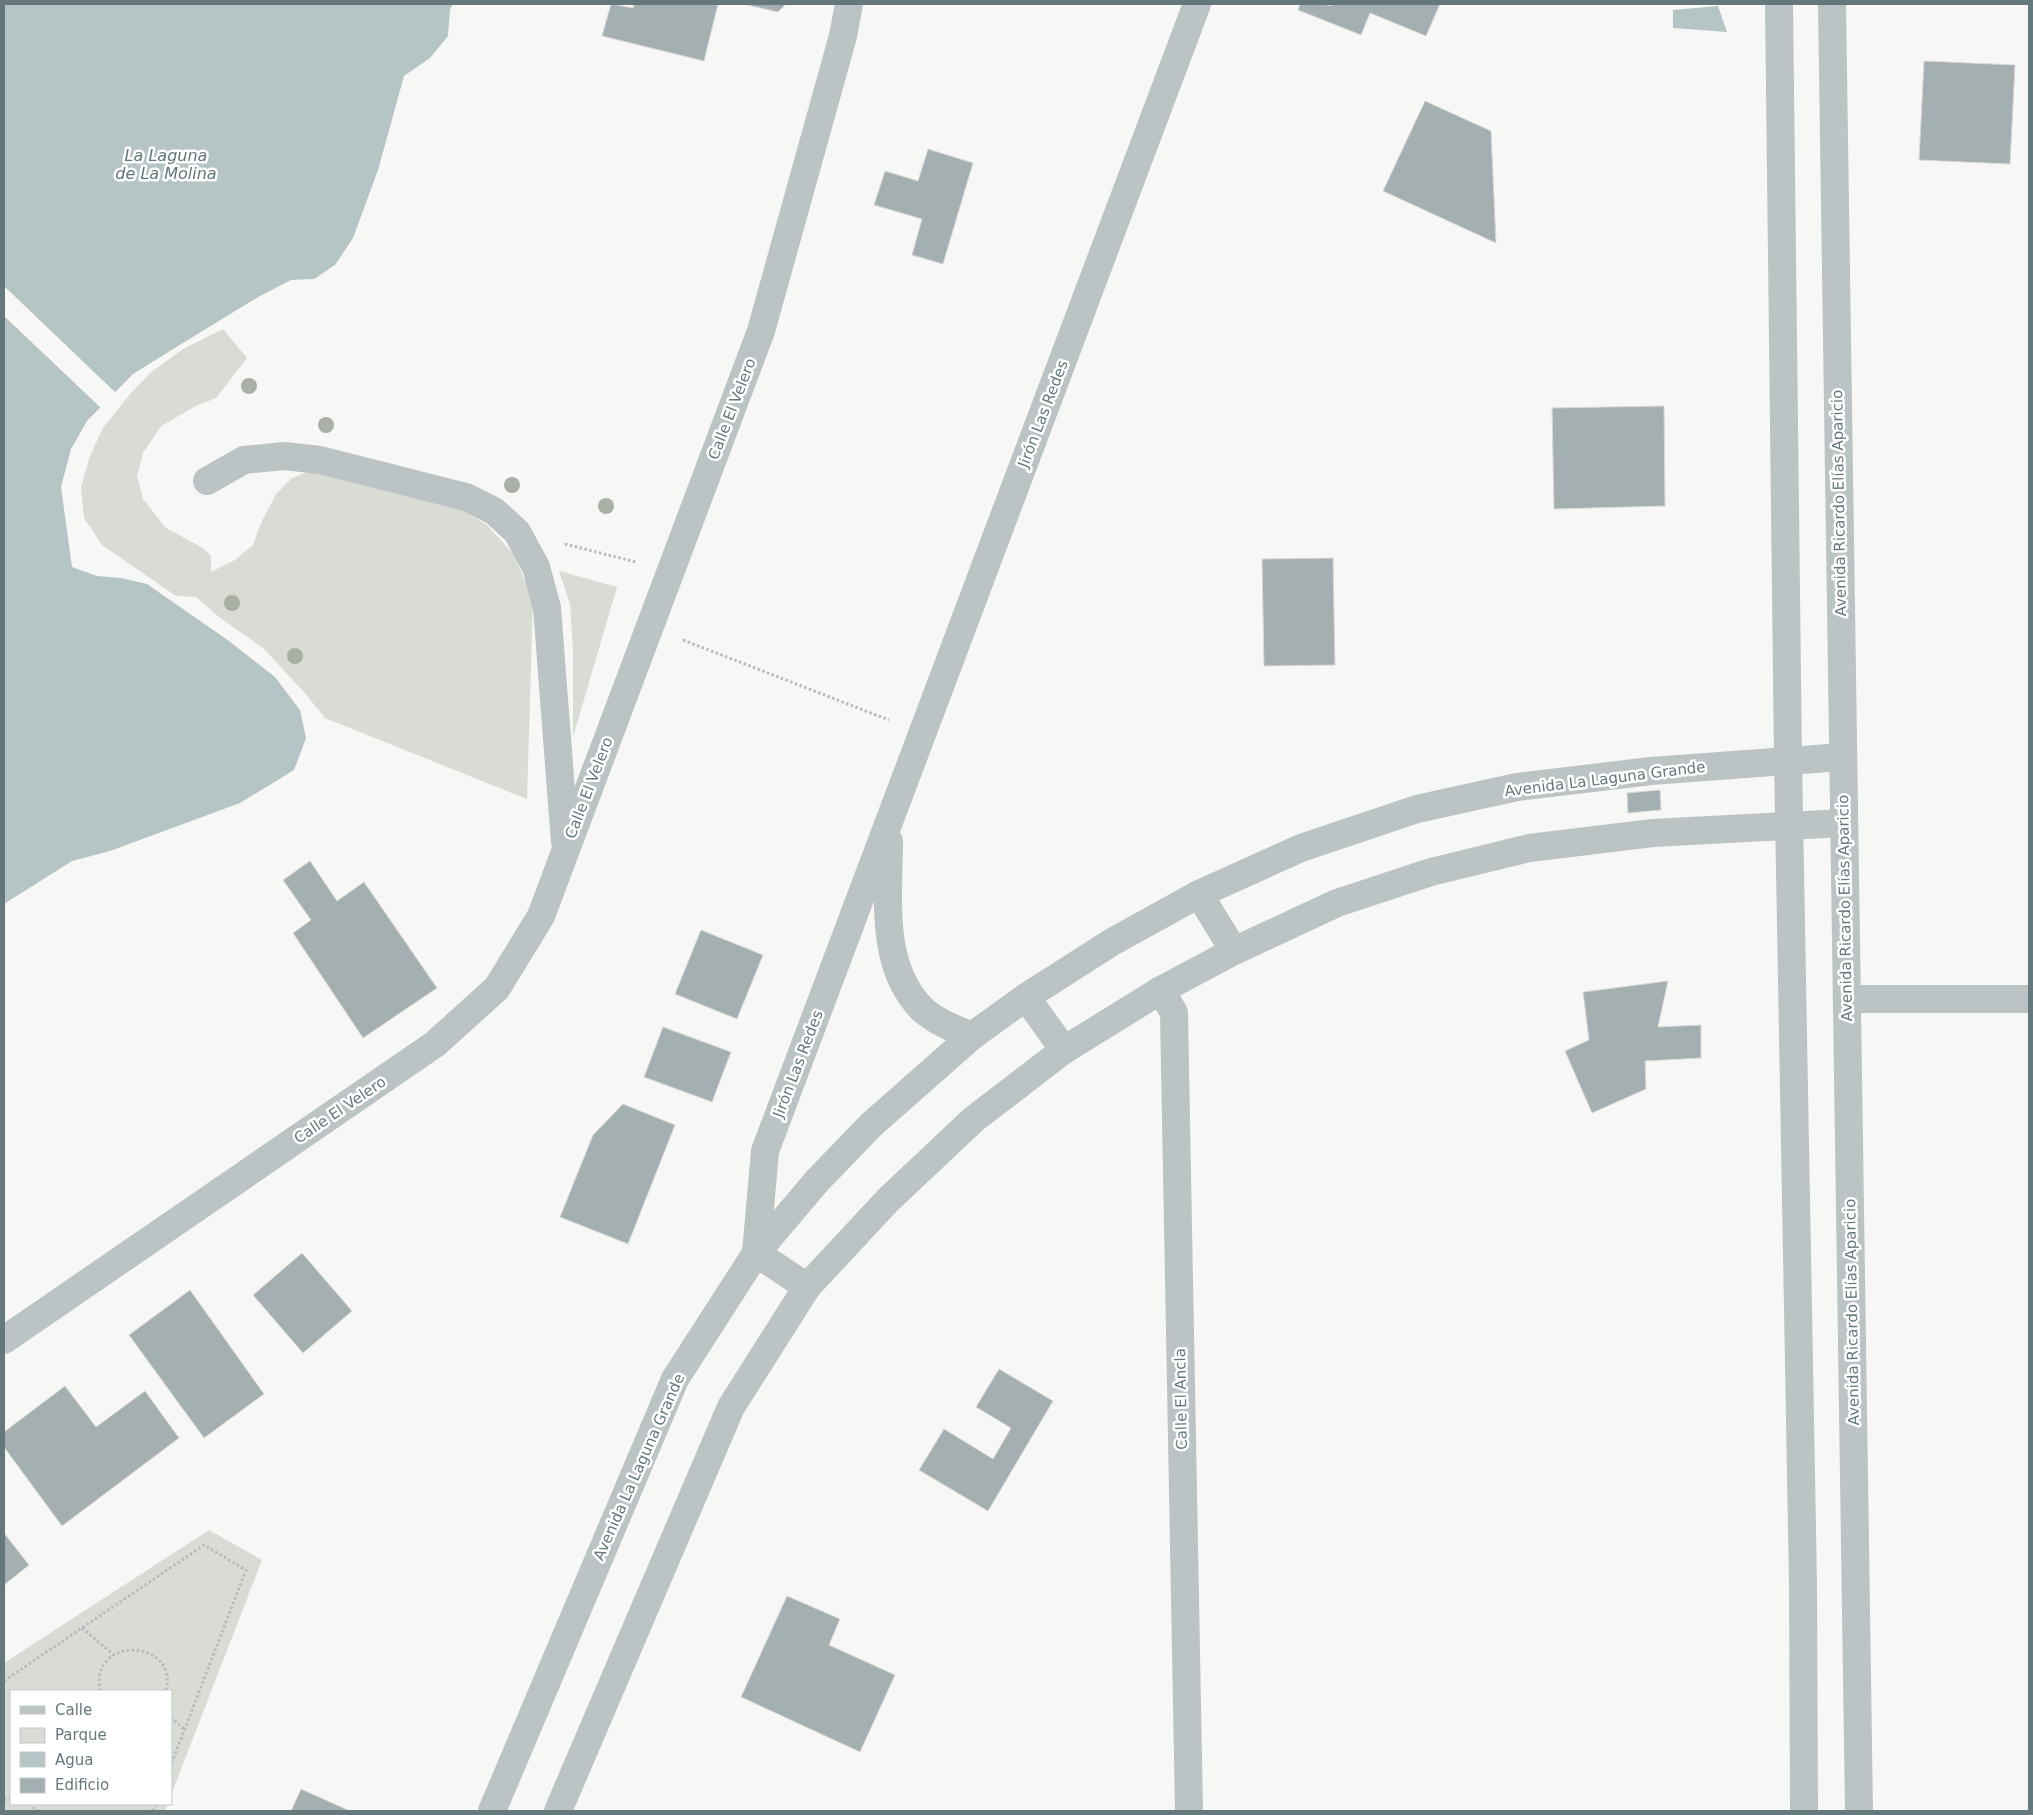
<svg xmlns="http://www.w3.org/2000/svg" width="2033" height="1815" viewBox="0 0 2033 1815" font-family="'DejaVu Sans',sans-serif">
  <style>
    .green { fill: #d9dcd4 }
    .water { fill: #b5c4c5 }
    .pier { fill: #f7f7f5 }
    .building { fill: #a4afb1; stroke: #d9d9d7 }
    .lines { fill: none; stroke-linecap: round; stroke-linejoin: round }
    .path { stroke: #b7bcbd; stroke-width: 3; stroke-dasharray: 2.5 2.5; stroke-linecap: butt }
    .pedestrian { stroke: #bcc3c4; stroke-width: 28 }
    .minor { stroke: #bcc3c4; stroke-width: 28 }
    .tertiary { stroke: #bcc3c4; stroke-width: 28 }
    .tree { fill: #aab0a5 }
    .labels { text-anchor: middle; stroke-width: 5; stroke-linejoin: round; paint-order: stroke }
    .street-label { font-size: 15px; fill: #65797d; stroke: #fff }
    .water-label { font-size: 16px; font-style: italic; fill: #607778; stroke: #fff }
  </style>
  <rect width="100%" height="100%" fill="#f7f7f5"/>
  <!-- green -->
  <g class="green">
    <path d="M 223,329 L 247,358 L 216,398 L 196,406 L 161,426 L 143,453 L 137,476 L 143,499 L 166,528 L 203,548 L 211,556 L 211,572 L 235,560 L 253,545 L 261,523 L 276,494 L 292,478 L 315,469 L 455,505 L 487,525 L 515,556 L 533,602 L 527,799 L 325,718 L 303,691 L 263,648 L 219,617 L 196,597 L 176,596 L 102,545 L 84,518 L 81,487 L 90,456 L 103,428 L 130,394 L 150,373 L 183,349 Z"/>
    <path d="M 559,571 L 617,587 L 573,737 L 573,652 L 570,604 Z"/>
    <path d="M 209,1530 L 262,1560 L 171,1795 L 171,1691 L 11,1691 L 11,1804 L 168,1804 L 165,1811 L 4,1811 L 4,1663 Z"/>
  </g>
  <!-- water -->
  <g class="water">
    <path d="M 4,4 L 453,4 L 450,9 L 448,36 L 430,58 L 404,76 L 378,170 L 353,238 L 335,265 L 314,279 L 291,280 L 258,297 L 178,346 L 133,374 L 87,421 L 71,449 L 61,487 L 72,567 L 97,576 L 121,578 L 147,584 L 229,641 L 275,677 L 300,710 L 306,738 L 294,770 L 240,803 L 110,851 L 72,861 L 4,904 Z"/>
    <path d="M 1718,6 L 1727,32 L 1673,28 L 1673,10 Z"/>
  </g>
  <!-- pier -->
  <path class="pier" d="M 4,286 L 117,394 L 102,409 L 4,316 Z"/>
  <!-- building -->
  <g class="building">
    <path d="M 611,4 L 633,8 L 634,4 L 718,4 L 704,61 L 602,36 Z"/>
    <path d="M 743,4 L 786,4 L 778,12 Z"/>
    <path d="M 1300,4 L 1325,4 L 1331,6 L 1332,4 L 1440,4 L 1426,36 L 1370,13 L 1361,35 L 1298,10 Z"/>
    <path d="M 1924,61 L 2015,65 L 2010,164 L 1919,160 Z"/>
    <path d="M 1425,101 L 1491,131 L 1496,243 L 1383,191 Z"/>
    <path d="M 928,149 L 973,163 L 943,264 L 912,255 L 922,219 L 874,205 L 885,171 L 918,181 Z"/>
    <path d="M 1664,406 L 1665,506 L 1554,509 L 1552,408 Z"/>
    <path d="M 1333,558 L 1335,665 L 1264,666 L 1262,559 Z"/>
    <path d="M 1660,790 L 1661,810 L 1628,813 L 1627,793 Z"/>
    <path d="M 310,861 L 337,901 L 364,882 L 437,988 L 363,1038 L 293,933 L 311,920 L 283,880 Z"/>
    <path d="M 701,930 L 763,955 L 737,1019 L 675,994 Z"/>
    <path d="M 1668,981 L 1658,1027 L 1701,1025 L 1701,1058 L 1645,1061 L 1646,1089 L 1592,1113 L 1565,1051 L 1589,1040 L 1583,992 Z"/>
    <path d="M 663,1027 L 731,1052 L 712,1102 L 644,1077 Z"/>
    <path d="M 623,1104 L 675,1125 L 628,1244 L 560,1217 L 593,1135 Z"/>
    <path d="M 302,1253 L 352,1311 L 303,1353 L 253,1295 Z"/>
    <path d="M 190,1290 L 264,1394 L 204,1438 L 129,1335 Z"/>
    <path d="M 999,1369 L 1053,1401 L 988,1511 L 919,1470 L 944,1429 L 993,1459 L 1011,1428 L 976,1407 Z"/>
    <path d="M 65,1386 L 96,1427 L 145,1391 L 179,1438 L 62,1526 L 4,1447 L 4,1432 Z"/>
    <path d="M 4,1533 L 29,1565 L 4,1585 Z"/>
    <path d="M 787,1596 L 840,1619 L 829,1645 L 895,1675 L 860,1752 L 741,1697 Z"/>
    <path d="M 301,1789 L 350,1811 L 291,1811 Z"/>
  </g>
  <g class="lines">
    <!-- path -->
    <g class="path">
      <path d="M 565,544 L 636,562"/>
      <path d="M 683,640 L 889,720"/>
      <path d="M 82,1628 L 114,1655"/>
      <path d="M 4,1681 L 204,1545 L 246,1570 L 171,1765"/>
      <path d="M 100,1691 C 89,1634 180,1639 166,1691"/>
      <path d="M 171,1717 L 185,1730"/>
      <path d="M 4,1800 L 11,1798"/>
      <path d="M 29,1804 L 38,1811"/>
      <path d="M 153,1811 L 156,1804"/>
    </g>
    <!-- pedestrian -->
    <path class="pedestrian" d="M 1847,999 L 2029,999"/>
    <!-- minor -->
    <g class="minor">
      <path d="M 207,481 L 244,460 L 284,456 L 320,460 L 466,497 L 494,511 L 517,532 L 536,567 L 547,608 L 565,842"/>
      <path d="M 889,841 C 889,897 879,966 922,1009 C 936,1022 955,1029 972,1036"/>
      <path d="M 1161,990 L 1174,1013 L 1189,1811"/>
      <path d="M 807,1287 L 756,1253 L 765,1151 L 1197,4"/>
      <path d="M 4,1340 L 435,1044 L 497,988 L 541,916 L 761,331 L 843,36 L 849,4"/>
    </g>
    <!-- tertiary -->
    <g class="tertiary">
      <path d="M 1779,4 L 1788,760 L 1803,1584 L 1804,1811"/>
      <path d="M 1832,4 L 1859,1811"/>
      <path d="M 1199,894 L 1234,951"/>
      <path d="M 1026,997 L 1064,1050"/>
      <path d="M 492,1811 L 675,1379 L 756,1253 L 817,1181 L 871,1125 L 972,1036 L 1026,997 L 1112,942 L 1199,894 L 1301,848 L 1417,809 L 1517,787 L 1651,771 L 1842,757"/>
      <path d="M 558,1811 L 731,1407 L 807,1287 L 888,1200 L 974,1119 L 1064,1050 L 1161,990 L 1234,951 L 1337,903 L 1431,872 L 1529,848 L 1653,833 L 1843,823"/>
    </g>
  </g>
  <!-- trees -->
  <g class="tree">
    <circle cx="249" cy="386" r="8"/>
    <circle cx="326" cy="425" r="8"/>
    <circle cx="512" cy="485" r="8"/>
    <circle cx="606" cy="506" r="8"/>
    <circle cx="232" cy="603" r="8"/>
    <circle cx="295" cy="656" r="8"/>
  </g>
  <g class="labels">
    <!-- street labels -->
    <g class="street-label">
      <text transform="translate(732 409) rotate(-69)" y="5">Calle El Velero</text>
      <text transform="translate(1043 414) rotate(-69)" y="5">Jirón Las Redes</text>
      <text transform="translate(1839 503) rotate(-91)" y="5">Avenida Ricardo Elías Aparicio</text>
      <text transform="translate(1605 779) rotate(-7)" y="5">Avenida La Laguna Grande</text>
      <text transform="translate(589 788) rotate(-69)" y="5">Calle El Velero</text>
      <text transform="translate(1845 908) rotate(-91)" y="5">Avenida Ricardo Elías Aparicio</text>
      <text transform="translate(798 1064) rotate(-69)" y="5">Jirón Las Redes</text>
      <text transform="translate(340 1110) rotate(-34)" y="5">Calle El Velero</text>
      <text transform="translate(1852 1312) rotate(-91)" y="5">Avenida Ricardo Elías Aparicio</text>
      <text transform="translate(1181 1399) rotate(-91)" y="5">Calle El Ancla</text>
      <text transform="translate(639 1467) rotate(-66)" y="5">Avenida La Laguna Grande</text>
    </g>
    <!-- water labels -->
    <g class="water-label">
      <text x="166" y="161">La Laguna<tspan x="166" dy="18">de La Molina</tspan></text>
    </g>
  </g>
  <!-- border -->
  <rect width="2033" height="1815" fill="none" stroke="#65797d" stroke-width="10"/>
  <!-- legend -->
  <rect x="10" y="1690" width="162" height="115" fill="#ffffff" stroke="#c1c9cb"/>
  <rect x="20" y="1706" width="25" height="8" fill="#bcc3c4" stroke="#c1c9cb"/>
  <text x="55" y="1715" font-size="15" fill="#65797d">Calle</text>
  <rect x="20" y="1728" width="25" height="15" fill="#d9dcd4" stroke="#c1c9cb"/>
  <text x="55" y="1740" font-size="15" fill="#65797d">Parque</text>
  <rect x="20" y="1752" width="25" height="15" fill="#b5c4c5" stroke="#c1c9cb"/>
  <text x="55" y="1765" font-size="15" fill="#65797d">Agua</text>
  <rect x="20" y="1778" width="25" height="15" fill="#a4afb1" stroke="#c1c9cb"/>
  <text x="55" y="1790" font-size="15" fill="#65797d">Edificio</text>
</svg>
